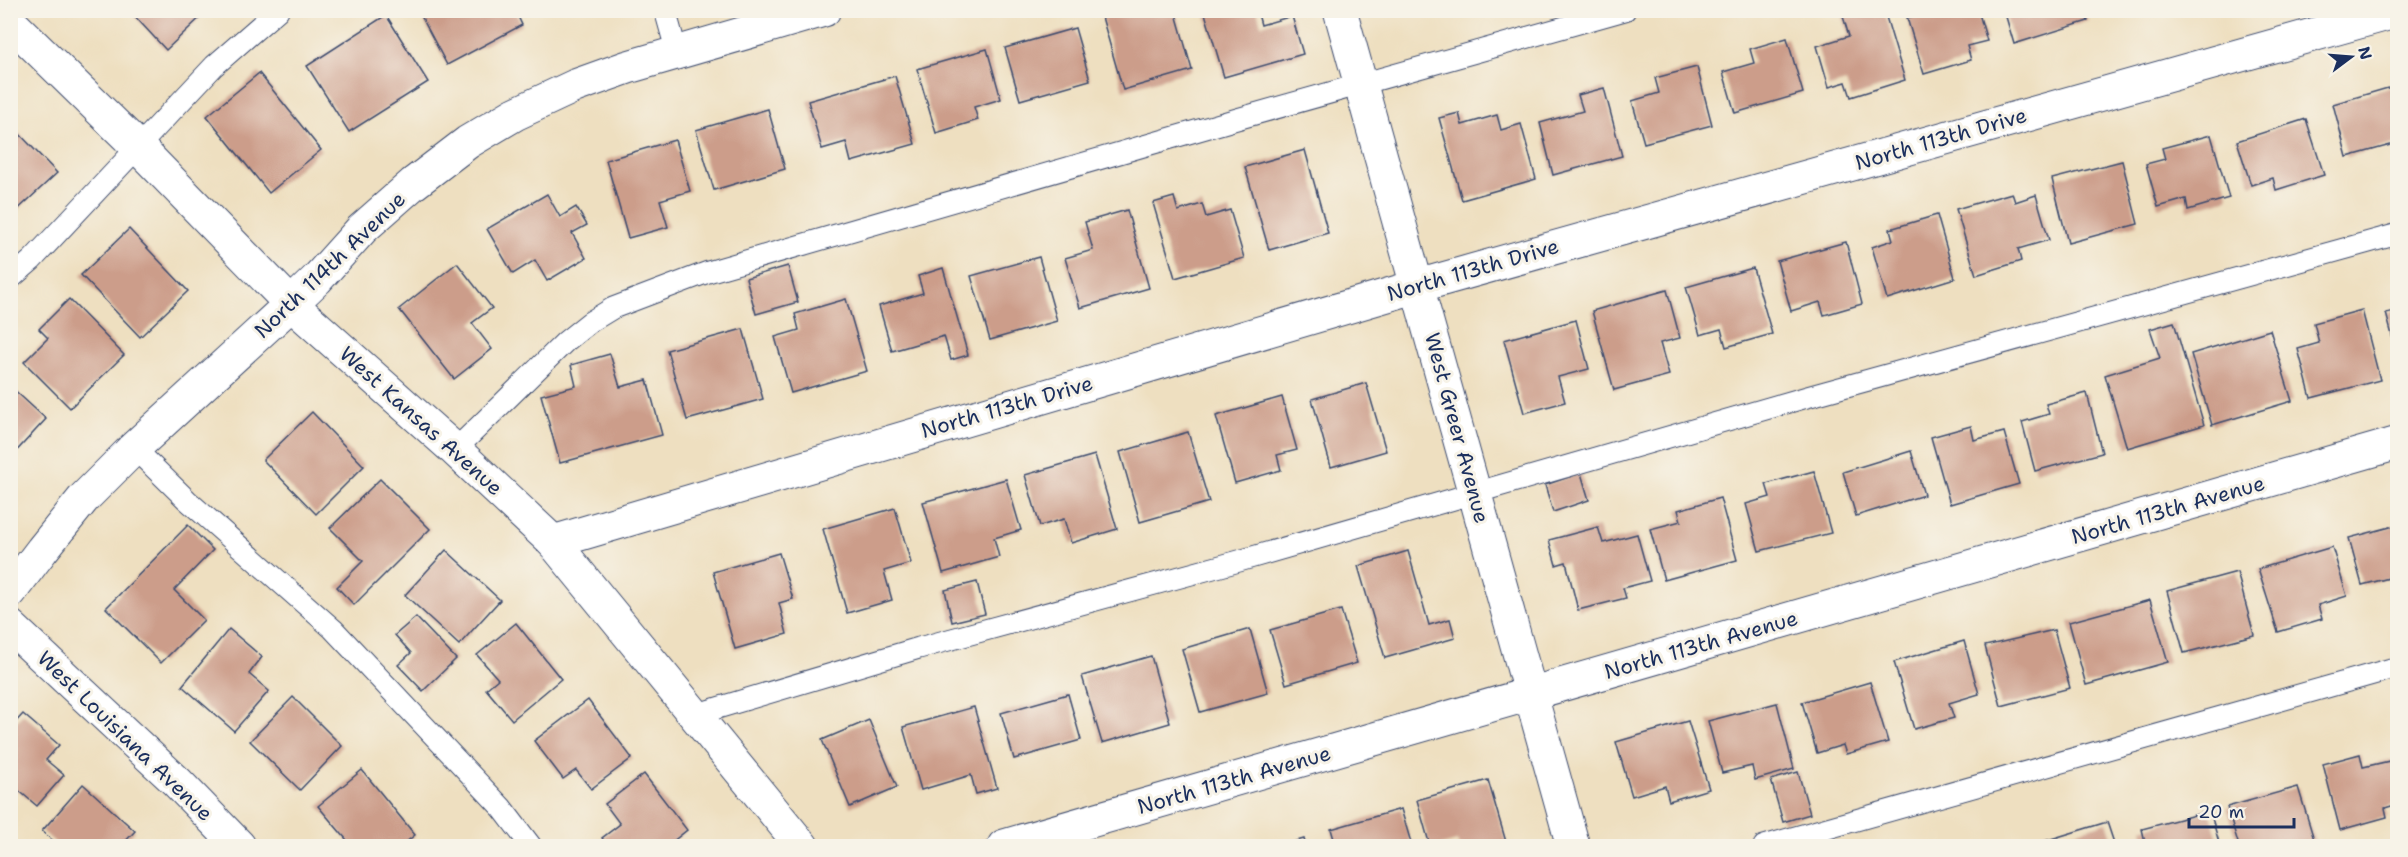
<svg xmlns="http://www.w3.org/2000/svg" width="2408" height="857" viewBox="0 0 2408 857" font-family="'Shantell Sans',sans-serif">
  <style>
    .building { fill: #cc9d8a }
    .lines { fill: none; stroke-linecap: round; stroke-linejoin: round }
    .service-casing { stroke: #3b496d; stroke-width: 23 }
    .minor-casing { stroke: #3b496d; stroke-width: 35 }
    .service { stroke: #fff; stroke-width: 21 }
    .minor { stroke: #fff; stroke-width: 33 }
    .labels { text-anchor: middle; stroke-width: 6; stroke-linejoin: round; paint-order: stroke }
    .street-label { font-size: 21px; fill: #1b2f5e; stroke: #f7f3e8 }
  </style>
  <rect width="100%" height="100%" fill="#f7f3e8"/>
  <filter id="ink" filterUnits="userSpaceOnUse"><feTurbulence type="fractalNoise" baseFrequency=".0167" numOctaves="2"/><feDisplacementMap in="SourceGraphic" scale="12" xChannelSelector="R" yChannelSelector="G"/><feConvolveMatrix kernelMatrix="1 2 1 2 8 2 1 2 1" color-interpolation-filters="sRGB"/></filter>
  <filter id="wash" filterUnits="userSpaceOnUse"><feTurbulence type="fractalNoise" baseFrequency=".008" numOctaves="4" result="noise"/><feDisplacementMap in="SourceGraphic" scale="24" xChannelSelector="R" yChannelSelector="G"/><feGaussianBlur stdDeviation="1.35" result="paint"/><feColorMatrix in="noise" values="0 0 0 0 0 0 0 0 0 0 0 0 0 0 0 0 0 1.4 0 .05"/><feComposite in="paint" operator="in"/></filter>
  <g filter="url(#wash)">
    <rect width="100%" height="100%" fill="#eedfc0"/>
    <g id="blocks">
      <!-- building -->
      <g class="building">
        <path d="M 129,10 L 208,10 L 166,50 Z"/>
        <path d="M 418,10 L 515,10 L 522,25 L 447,65 Z"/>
        <path d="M 1100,10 L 1175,10 L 1192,70 L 1123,90 Z"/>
        <path d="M 1204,10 L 1257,10 L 1261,25 L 1292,16 L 1303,54 L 1224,77 Z"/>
        <path d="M 1841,10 L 1884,10 L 1905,80 L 1851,97 L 1846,82 L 1829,87 L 1817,46 L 1849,36 Z"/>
        <path d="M 1933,10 L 1978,10 L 1987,41 L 1967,46 L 1971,60 L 1924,74 L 1907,18 Z"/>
        <path d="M 2004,10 L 2085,10 L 2088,21 L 2014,44 Z"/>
        <path d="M 386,15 L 428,82 L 349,132 L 307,66 Z"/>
        <path d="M 1075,28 L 1090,80 L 1020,100 L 1005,48 Z"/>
        <path d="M 1787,38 L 1803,93 L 1735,113 L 1723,72 L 1754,63 L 1750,49 Z"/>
        <path d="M 987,49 L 1001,99 L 974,107 L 978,120 L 936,133 L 917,69 Z"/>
        <path d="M 1697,67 L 1712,125 L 1644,143 L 1632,101 L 1659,93 L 1655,78 Z"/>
        <path d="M 259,73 L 321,150 L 269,193 L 207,116 Z"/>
        <path d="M 895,76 L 915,144 L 851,162 L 846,142 L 822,149 L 808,101 Z"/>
        <path d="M 2398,85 L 2398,143 L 2347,157 L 2333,104 Z"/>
        <path d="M 1604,88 L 1622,156 L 1553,175 L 1540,123 L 1583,111 L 1578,95 Z"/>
        <path d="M 768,109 L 785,169 L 714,190 L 696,130 Z"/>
        <path d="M 1459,113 L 1462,125 L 1497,115 L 1501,130 L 1521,124 L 1536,179 L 1462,200 L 1439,118 Z"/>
        <path d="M 2306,119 L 2324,175 L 2276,190 L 2273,178 L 2251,185 L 2237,141 Z"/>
        <path d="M 10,124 L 57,173 L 13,214 L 10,211 Z"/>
        <path d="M 2211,135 L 2229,198 L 2188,210 L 2186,199 L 2158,207 L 2146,164 L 2165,159 L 2162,148 Z"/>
        <path d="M 675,140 L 690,191 L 660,200 L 668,227 L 628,238 L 606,160 Z"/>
        <path d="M 1305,150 L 1328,233 L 1269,250 L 1245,167 Z"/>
        <path d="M 2122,161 L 2138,224 L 2068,243 L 2052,179 Z"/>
        <path d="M 2012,193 L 2015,202 L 2036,195 L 2049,240 L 2018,249 L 2021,261 L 1976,275 L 1956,209 Z"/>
        <path d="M 547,194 L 560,217 L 576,207 L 587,225 L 572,233 L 586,258 L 547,281 L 535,260 L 513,274 L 487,229 Z"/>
        <path d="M 1174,197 L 1178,211 L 1202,204 L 1206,217 L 1230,210 L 1244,258 L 1175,278 L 1153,203 Z"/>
        <path d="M 1127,210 L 1149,288 L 1080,308 L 1065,258 L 1093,250 L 1085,222 Z"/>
        <path d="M 1937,215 L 1955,278 L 1887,299 L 1872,247 L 1893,240 L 1890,229 Z"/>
        <path d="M 129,229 L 188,291 L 140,337 L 81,275 Z"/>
        <path d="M 1846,242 L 1862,304 L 1824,315 L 1820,302 L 1791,311 L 1777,261 Z"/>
        <path d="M 1039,257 L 1057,321 L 990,340 L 971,276 Z"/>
        <path d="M 457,263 L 492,308 L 472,323 L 492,349 L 454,379 L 399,309 Z"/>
        <path d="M 788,266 L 798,302 L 756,314 L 746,278 Z"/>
        <path d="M 943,268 L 968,355 L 951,360 L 944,336 L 892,351 L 879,306 L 923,293 L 918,276 Z"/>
        <path d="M 1753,268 L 1772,334 L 1726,347 L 1721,329 L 1700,335 L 1686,287 Z"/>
        <path d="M 1667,290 L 1680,338 L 1660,343 L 1669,375 L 1614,390 L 1592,311 Z"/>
        <path d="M 69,299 L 124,355 L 70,408 L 24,362 L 48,338 L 39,329 Z"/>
        <path d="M 846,299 L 867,371 L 791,393 L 775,337 L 799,330 L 795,314 Z"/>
        <path d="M 2362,310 L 2380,380 L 2311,398 L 2298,349 L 2319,343 L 2314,323 Z"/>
        <path d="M 2398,310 L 2398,354 L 2397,354 L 2386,313 Z"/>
        <path d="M 1576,320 L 1589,369 L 1558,377 L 1565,402 L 1524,413 L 1504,340 Z"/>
        <path d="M 2174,322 L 2204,425 L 2127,448 L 2105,375 L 2160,358 L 2150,329 Z"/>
        <path d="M 743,329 L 763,399 L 687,420 L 667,350 Z"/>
        <path d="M 2270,330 L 2292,401 L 2212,425 L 2191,354 Z"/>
        <path d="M 610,354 L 620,387 L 647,380 L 662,435 L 560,463 L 541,395 L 576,386 L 571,365 Z"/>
        <path d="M 1366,383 L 1386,451 L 1331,467 L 1312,399 Z"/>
        <path d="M 10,386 L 46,419 L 10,458 Z"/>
        <path d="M 2087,393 L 2102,453 L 2035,471 L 2022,422 L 2049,414 L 2046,404 Z"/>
        <path d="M 1282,397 L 1297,450 L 1277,455 L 1281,470 L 1235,483 L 1216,416 Z"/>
        <path d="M 312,412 L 364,466 L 316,514 L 263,460 Z"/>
        <path d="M 1971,426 L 1974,440 L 2004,432 L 2019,484 L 1950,504 L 1931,437 Z"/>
        <path d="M 1188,432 L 1209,502 L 1140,522 L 1120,452 Z"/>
        <path d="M 1911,451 L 1924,495 L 1856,516 L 1843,472 Z"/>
        <path d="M 1095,455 L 1117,529 L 1071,543 L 1064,519 L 1040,526 L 1025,475 Z"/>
        <path d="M 1814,471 L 1831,533 L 1759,551 L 1746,504 L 1770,497 L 1766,484 Z"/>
        <path d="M 1581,473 L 1589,500 L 1553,512 L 1545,485 Z"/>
        <path d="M 380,479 L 430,529 L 354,605 L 337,587 L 363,561 L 330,528 Z"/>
        <path d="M 1006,479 L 1021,530 L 994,538 L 999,557 L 943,573 L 923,502 Z"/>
        <path d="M 1720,498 L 1737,560 L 1664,580 L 1650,529 L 1681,521 L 1678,510 Z"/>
        <path d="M 895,508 L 911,563 L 884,571 L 892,600 L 847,613 L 823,529 Z"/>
        <path d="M 188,525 L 213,550 L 174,590 L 204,620 L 161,663 L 106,608 Z"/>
        <path d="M 2398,525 L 2398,590 L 2393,577 L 2362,585 L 2349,538 Z"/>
        <path d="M 1598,527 L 1603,543 L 1637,534 L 1650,581 L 1623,588 L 1626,598 L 1578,610 L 1566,562 L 1556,565 L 1549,540 Z"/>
        <path d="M 2332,547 L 2347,596 L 2318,605 L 2322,619 L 2278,632 L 2258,569 Z"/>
        <path d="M 446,550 L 500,600 L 459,645 L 405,595 Z"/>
        <path d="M 1408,551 L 1429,625 L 1450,619 L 1455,638 L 1385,658 L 1358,566 Z"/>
        <path d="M 779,553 L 793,599 L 779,603 L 787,634 L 735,649 L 713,572 Z"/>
        <path d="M 2237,572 L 2254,635 L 2184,653 L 2167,591 Z"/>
        <path d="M 977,582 L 985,614 L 952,622 L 945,590 Z"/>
        <path d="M 2150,600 L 2168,662 L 2086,685 L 2069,622 Z"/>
        <path d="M 1341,610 L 1357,663 L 1286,684 L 1270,630 Z"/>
        <path d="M 416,617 L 456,659 L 423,691 L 398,665 L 411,653 L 395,635 Z"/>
        <path d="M 516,623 L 561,679 L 512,720 L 486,689 L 498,679 L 477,655 Z"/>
        <path d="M 229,629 L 262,657 L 249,674 L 269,691 L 234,731 L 182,686 Z"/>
        <path d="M 1250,629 L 1268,693 L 1200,712 L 1182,649 Z"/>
        <path d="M 2054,630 L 2070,688 L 2001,706 L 1985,646 Z"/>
        <path d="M 1964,641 L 1979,694 L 1949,703 L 1954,718 L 1914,729 L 1894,662 Z"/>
        <path d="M 1151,656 L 1170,723 L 1102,743 L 1082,676 Z"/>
        <path d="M 1870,682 L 1888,742 L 1846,754 L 1843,745 L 1817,753 L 1802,702 Z"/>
        <path d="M 1068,694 L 1081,740 L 1014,759 L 1001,713 Z"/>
        <path d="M 293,697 L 342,746 L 300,790 L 250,741 Z"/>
        <path d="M 588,700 L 632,758 L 591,789 L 576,770 L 563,779 L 534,741 Z"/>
        <path d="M 1777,703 L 1794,769 L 1755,780 L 1752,766 L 1722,773 L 1708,721 Z"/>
        <path d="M 974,707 L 997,788 L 976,794 L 971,775 L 921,790 L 903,727 Z"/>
        <path d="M 23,714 L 59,745 L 46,760 L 64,775 L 37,806 L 17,789 L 10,797 L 10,728 Z"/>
        <path d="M 869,720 L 897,787 L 850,807 L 822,740 Z"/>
        <path d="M 1688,721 L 1709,789 L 1669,801 L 1665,786 L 1632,796 L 1616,742 Z"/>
        <path d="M 2360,754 L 2363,767 L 2394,760 L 2398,774 L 2398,804 L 2385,808 L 2387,817 L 2340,830 L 2323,764 Z"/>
        <path d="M 362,770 L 415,835 L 401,846 L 352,846 L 318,806 Z"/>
        <path d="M 1798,772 L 1810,814 L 1783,822 L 1771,780 Z"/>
        <path d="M 644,774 L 687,830 L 667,846 L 608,846 L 602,838 L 620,824 L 605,804 Z"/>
        <path d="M 1488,780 L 1506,842 L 1490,846 L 1459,846 L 1457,841 L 1439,846 L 1430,846 L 1417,800 Z"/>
        <path d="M 83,784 L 135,831 L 121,846 L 59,846 L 42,831 Z"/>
        <path d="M 2298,787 L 2316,846 L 2239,846 L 2227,807 Z"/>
        <path d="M 1401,809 L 1412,846 L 1336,846 L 1331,829 Z"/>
        <path d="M 2210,811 L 2220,846 L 2146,846 L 2142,829 Z"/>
        <path d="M 2107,822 L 2115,846 L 2040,846 L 2038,843 Z"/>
        <path d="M 1304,839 L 1306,846 L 1279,846 Z"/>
      </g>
    </g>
  </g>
  <g filter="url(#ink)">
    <use href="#blocks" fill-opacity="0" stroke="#3b496d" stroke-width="1.5"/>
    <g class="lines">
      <!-- service casing -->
      <g class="service-casing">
        <g id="service">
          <path d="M 665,10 L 677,53"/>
          <path d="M 10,279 L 32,260 L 214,66 L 278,10"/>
          <path d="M 134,448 L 187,500 L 333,629 L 502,808 L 531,846"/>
          <path d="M 455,450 L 565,342 L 590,322 L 613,308 L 708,272 L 1237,119 L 1625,10"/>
          <path d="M 694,715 L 919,648 L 1239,561 L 1807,397 L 2398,234"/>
          <path d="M 1764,846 L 2398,667"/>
        </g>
      </g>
      <!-- minor casing -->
      <g class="minor-casing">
        <g id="minor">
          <path d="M 1340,10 L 1573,846"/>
          <path d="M 10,22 L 137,146 L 291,304 L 455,450 L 553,542 L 802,846"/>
          <path d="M 553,542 L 1418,286 L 2398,11"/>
          <path d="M 10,592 L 42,550 L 84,498 L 134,448 L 291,304 L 317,279 L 362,229 L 413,184 L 468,142 L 515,114 L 575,86 L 628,67 L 824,10"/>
          <path d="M 10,626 L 177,782 L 239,846"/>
          <path d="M 1004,846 L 2398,443"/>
        </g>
      </g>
      <!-- service -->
      <use href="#service" class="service"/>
      <!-- minor -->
      <use href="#minor" class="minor"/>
    </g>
  </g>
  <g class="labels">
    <!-- street labels -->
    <g class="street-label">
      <text transform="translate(1941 139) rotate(-16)" y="7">North 113th Drive</text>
      <text transform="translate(330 265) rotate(-44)" y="7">North 114th Avenue</text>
      <text transform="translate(1473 270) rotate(-16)" y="7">North 113th Drive</text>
      <text transform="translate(1007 407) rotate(-16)" y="7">North 113th Drive</text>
      <text transform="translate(421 421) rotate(42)" y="7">West Kansas Avenue</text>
      <text transform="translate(1457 428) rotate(75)" y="7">West Greer Avenue</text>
      <text transform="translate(2168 510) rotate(-16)" y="7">North 113th Avenue</text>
      <text transform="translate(1701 645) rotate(-16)" y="7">North 113th Avenue</text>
      <text transform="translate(125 736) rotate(44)" y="7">West Louisiana Avenue</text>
      <text transform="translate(1234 780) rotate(-16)" y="7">North 113th Avenue</text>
    </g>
  </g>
  <!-- margin -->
  <rect width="2408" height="857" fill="none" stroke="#f7f3e8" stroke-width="36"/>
  <!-- north arrow -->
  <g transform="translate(2351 57) rotate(74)" stroke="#f7f3e8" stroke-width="4.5" paint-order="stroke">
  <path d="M0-4.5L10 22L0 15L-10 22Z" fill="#1b2f5e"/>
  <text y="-9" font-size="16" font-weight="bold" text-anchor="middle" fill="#1b2f5e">N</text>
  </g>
  <!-- scale -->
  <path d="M2189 818v9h105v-9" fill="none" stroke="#1b2f5e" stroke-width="3"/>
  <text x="2198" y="818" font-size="18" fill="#1b2f5e" stroke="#f7f3e8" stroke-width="4.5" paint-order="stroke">20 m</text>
</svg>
